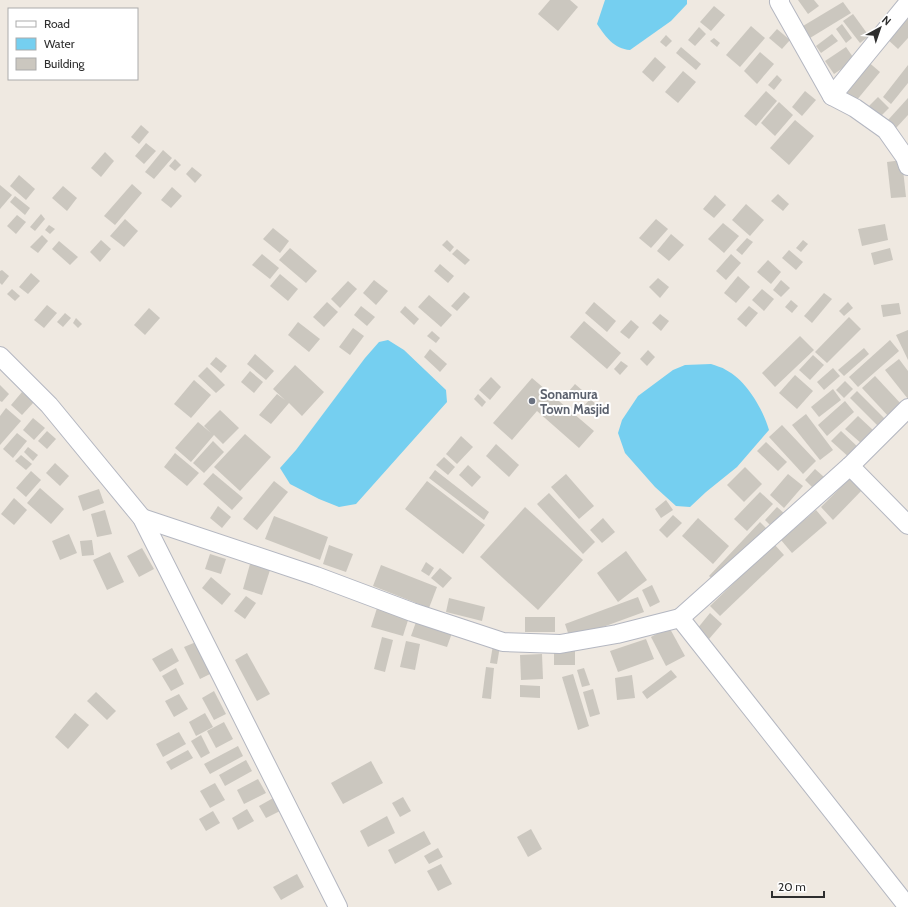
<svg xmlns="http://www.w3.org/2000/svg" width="908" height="907" viewBox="0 0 908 907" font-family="Cabin,sans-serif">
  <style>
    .water { fill: #75cff0 }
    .building { fill: #cbc7bf }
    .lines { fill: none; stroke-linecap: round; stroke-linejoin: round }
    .minor-casing { stroke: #b4b7c1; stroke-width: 20 }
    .minor { stroke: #fff; stroke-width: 18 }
    .worship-dot { fill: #6b7280; stroke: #fff; stroke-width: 1.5 }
    .labels { text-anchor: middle; stroke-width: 4; stroke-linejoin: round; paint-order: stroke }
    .worship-label { font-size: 13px; font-weight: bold; fill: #5b616d; stroke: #fff; text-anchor: start }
  </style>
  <rect width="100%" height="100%" fill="#efe9e1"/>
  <!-- water -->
  <g class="water">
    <path d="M 605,0 L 687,0 L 687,4 L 671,21 L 630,50 C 614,49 605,36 597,24 Z"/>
    <path d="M 388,340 L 404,350 L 446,390 L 447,402 L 356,504 L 339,507 L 319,499 L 290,484 L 280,468 L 296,450 L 365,358 L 379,342 Z"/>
    <path d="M 711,364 C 716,366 722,367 726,370 C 746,380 763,409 769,430 L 737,467 L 706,492 L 690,507 L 676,506 L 655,487 L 625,453 L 618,433 L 622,420 L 638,396 L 673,370 L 685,365 Z"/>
  </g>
  <!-- building -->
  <g class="building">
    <path d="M 550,0 L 570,0 L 578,7 L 558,31 L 538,14 Z"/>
    <path d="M 798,0 L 814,0 L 819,6 L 808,14 Z"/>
    <path d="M 843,2 L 851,13 L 810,38 L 803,26 Z"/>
    <path d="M 714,6 L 725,15 L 711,31 L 700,22 Z"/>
    <path d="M 853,14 L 869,36 L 860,43 L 843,21 Z"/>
    <path d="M 908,15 L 908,38 L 898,49 L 886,38 Z"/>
    <path d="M 842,24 L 852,38 L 846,43 L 836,29 Z"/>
    <path d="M 751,26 L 765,38 L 740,67 L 726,55 Z"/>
    <path d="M 699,27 L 706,34 L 695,46 L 688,40 Z"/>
    <path d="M 777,29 L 790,40 L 782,49 L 769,38 Z"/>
    <path d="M 832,34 L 838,41 L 821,53 L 816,46 Z"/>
    <path d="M 666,35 L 672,41 L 666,47 L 660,42 Z"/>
    <path d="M 714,38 L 720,43 L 717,47 L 710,41 Z"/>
    <path d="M 681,47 L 701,64 L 696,70 L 676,53 Z"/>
    <path d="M 846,47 L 855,60 L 834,74 L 825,61 Z"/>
    <path d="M 760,52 L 774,64 L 757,84 L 744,71 Z"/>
    <path d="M 655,57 L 666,67 L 653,82 L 642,72 Z"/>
    <path d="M 866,60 L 880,72 L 856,101 L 841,89 Z"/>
    <path d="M 908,65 L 908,83 L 891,104 L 883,97 Z"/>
    <path d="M 683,71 L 696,82 L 678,103 L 665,92 Z"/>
    <path d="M 777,75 L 782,80 L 774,90 L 768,85 Z"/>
    <path d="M 766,91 L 777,101 L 756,126 L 744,116 Z"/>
    <path d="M 805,91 L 816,100 L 802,116 L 792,107 Z"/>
    <path d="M 878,97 L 889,108 L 879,118 L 868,107 Z"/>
    <path d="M 908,98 L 908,115 L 896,128 L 888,120 Z"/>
    <path d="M 779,102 L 793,115 L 775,136 L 761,123 Z"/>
    <path d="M 795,120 L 814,136 L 789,165 L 770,148 Z"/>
    <path d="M 141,125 L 149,132 L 139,144 L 131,137 Z"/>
    <path d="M 146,143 L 156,151 L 144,164 L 135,156 Z"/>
    <path d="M 163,150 L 172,158 L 154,179 L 145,172 Z"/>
    <path d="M 105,152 L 114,161 L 101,177 L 91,168 Z"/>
    <path d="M 175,159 L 181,165 L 175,171 L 169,166 Z"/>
    <path d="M 902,160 L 906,197 L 891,198 L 887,162 Z"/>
    <path d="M 192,167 L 202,175 L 195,183 L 186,174 Z"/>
    <path d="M 19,175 L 35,189 L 26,200 L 10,186 Z"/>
    <path d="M 132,184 L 142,193 L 115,225 L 104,216 Z"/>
    <path d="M 0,185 L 12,195 L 0,209 Z"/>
    <path d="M 63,186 L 77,198 L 67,211 L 52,198 Z"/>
    <path d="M 172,187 L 182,196 L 171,208 L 161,200 Z"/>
    <path d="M 778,194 L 789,204 L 783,211 L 771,201 Z"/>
    <path d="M 715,195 L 726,205 L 714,218 L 703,209 Z"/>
    <path d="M 15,196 L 30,208 L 25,215 L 10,202 Z"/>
    <path d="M 746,204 L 764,220 L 750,236 L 732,220 Z"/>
    <path d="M 41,214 L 45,219 L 35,231 L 30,227 Z"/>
    <path d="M 17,215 L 26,222 L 16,234 L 7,226 Z"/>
    <path d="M 125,219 L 138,231 L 124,247 L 110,236 Z"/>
    <path d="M 656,219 L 668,229 L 651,248 L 639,238 Z"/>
    <path d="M 723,223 L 739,236 L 724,253 L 708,239 Z"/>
    <path d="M 885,224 L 888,240 L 862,246 L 858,229 Z"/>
    <path d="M 49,225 L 55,229 L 50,234 L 45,230 Z"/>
    <path d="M 273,228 L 289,241 L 280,253 L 263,239 Z"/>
    <path d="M 671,234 L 684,245 L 669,261 L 657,251 Z"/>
    <path d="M 42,235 L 48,241 L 38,253 L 30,247 Z"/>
    <path d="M 747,238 L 753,242 L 742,255 L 736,250 Z"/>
    <path d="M 101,240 L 111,249 L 100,262 L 90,252 Z"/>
    <path d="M 447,240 L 454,247 L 450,252 L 442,245 Z"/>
    <path d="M 803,240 L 808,244 L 801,252 L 796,248 Z"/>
    <path d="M 59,241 L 78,257 L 70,265 L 52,249 Z"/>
    <path d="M 290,248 L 317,271 L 306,283 L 279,260 Z"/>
    <path d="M 890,248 L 893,260 L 874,265 L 871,253 Z"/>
    <path d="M 457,249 L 470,260 L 465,265 L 452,254 Z"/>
    <path d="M 789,250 L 803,262 L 796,270 L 782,258 Z"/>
    <path d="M 262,254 L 279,268 L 270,279 L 252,265 Z"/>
    <path d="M 731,254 L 741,263 L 726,280 L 716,271 Z"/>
    <path d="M 768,260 L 781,272 L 771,284 L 757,272 Z"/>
    <path d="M 440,264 L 454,276 L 448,283 L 434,271 Z"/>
    <path d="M 2,270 L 9,276 L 2,285 L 0,283 L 0,271 Z"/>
    <path d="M 31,273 L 40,281 L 28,294 L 19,287 Z"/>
    <path d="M 280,274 L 298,289 L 288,301 L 270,286 Z"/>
    <path d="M 738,276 L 750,287 L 736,303 L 724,293 Z"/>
    <path d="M 658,278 L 669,287 L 660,298 L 649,287 Z"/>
    <path d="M 374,280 L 388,291 L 376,305 L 363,293 Z"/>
    <path d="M 781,280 L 790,288 L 781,297 L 773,290 Z"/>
    <path d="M 348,281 L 357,289 L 340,308 L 331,299 Z"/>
    <path d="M 12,289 L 20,296 L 15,301 L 7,294 Z"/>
    <path d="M 762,289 L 774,299 L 764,311 L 752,300 Z"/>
    <path d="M 464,292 L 470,297 L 457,311 L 451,306 Z"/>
    <path d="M 824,293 L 832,299 L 812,323 L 804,316 Z"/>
    <path d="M 429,295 L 452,315 L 441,327 L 418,307 Z"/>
    <path d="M 791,300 L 798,306 L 792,313 L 785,307 Z"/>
    <path d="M 327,302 L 338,312 L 324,327 L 313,317 Z"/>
    <path d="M 594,302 L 616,321 L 607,332 L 585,313 Z"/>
    <path d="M 848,302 L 853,308 L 844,316 L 839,311 Z"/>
    <path d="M 899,303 L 901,314 L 883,317 L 881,305 Z"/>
    <path d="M 47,305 L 57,313 L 44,328 L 34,320 Z"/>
    <path d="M 361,306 L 375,317 L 367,326 L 354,315 Z"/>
    <path d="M 405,306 L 419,319 L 414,325 L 400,312 Z"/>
    <path d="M 749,306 L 758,313 L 746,327 L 737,319 Z"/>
    <path d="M 149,308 L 160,318 L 145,335 L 134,325 Z"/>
    <path d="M 65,313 L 71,318 L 63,327 L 57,322 Z"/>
    <path d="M 660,314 L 669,321 L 661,331 L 652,323 Z"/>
    <path d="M 849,317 L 861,329 L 827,363 L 815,352 Z"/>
    <path d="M 76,318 L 82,324 L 78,328 L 73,323 Z"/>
    <path d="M 631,320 L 639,327 L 629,339 L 620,332 Z"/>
    <path d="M 584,321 L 621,353 L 607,369 L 570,337 Z"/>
    <path d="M 298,322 L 320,339 L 309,352 L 288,335 Z"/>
    <path d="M 353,328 L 364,336 L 350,355 L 339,347 Z"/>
    <path d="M 908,330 L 908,360 L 896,335 Z"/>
    <path d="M 432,331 L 440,338 L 436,343 L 427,336 Z"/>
    <path d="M 800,336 L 814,350 L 775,387 L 762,373 Z"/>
    <path d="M 890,340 L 899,351 L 858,387 L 849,377 Z"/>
    <path d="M 864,348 L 869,354 L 844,376 L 838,370 Z"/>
    <path d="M 430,349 L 447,364 L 440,372 L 424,357 Z"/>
    <path d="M 648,350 L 655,357 L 647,366 L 640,359 Z"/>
    <path d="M 255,354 L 274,371 L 266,380 L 247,364 Z"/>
    <path d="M 813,355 L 824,365 L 810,380 L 799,370 Z"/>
    <path d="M 216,357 L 227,366 L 221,373 L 210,364 Z"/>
    <path d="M 899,359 L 908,371 L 908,399 L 885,370 Z"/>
    <path d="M 621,361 L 628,366 L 620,375 L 614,369 Z"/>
    <path d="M 295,365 L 324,392 L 302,416 L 289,403 L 271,424 L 259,415 L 277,394 L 285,400 L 273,389 Z"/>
    <path d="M 207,367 L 225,385 L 216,393 L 198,376 Z"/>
    <path d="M 833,368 L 840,376 L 824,390 L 817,382 Z"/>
    <path d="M 250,371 L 263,382 L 254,393 L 241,382 Z"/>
    <path d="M 795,375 L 813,391 L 797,409 L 779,393 Z"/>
    <path d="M 875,376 L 903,406 L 890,418 L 862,388 Z"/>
    <path d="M 491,377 L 501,387 L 490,400 L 479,390 Z"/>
    <path d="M 532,378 L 594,431 L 579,448 L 537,411 L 512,440 L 493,423 Z"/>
    <path d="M 194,380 L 211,395 L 191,418 L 174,404 Z"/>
    <path d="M 845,381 L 853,389 L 844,398 L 836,390 Z"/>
    <path d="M 575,384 L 583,391 L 578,398 L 569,391 Z"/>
    <path d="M 0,385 L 9,394 L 2,402 L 0,401 Z"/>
    <path d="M 833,389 L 841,400 L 819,417 L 811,407 Z"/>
    <path d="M 857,391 L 886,420 L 879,427 L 850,398 Z"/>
    <path d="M 22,392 L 34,402 L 22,415 L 11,405 Z"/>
    <path d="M 478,394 L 486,402 L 482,407 L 474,399 Z"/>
    <path d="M 590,399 L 598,406 L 592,414 L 584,406 Z"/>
    <path d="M 845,401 L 854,412 L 827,436 L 818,425 Z"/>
    <path d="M 6,408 L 21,421 L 0,445 L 0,416 Z"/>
    <path d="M 220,410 L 239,428 L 223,444 L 214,435 L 191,462 L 175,448 L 198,422 L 211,433 L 204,426 Z"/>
    <path d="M 806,414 L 833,450 L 820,460 L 792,425 Z"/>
    <path d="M 858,416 L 874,431 L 862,444 L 845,429 Z"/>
    <path d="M 33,418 L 45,428 L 34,440 L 23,430 Z"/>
    <path d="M 782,425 L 816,461 L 803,474 L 769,437 Z"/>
    <path d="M 47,431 L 56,439 L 47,449 L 38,441 Z"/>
    <path d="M 841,431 L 860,449 L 851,459 L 831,441 Z"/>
    <path d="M 17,433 L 27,441 L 13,458 L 3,449 Z"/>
    <path d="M 245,434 L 271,457 L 240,491 L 214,467 Z"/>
    <path d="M 461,436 L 473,447 L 457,464 L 446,454 Z"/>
    <path d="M 213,441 L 224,452 L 204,473 L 193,463 Z"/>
    <path d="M 766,442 L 787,462 L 778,471 L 757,451 Z"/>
    <path d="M 496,444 L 519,465 L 509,477 L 486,456 Z"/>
    <path d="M 28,447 L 38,455 L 33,461 L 24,452 Z"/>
    <path d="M 175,453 L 199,473 L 187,486 L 164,467 Z"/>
    <path d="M 21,455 L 32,464 L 26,470 L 15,461 Z"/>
    <path d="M 444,457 L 455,467 L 448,475 L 436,465 Z"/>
    <path d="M 55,463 L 69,476 L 60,486 L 46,473 Z"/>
    <path d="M 468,465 L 481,477 L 472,487 L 459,475 Z"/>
    <path d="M 745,467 L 762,484 L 744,502 L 727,485 Z"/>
    <path d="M 815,469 L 824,477 L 813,488 L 805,480 Z"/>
    <path d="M 435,470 L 489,512 L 484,520 L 429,478 Z"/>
    <path d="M 31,471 L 41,480 L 26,497 L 16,488 Z"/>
    <path d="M 213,473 L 243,498 L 232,510 L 203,484 Z"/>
    <path d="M 566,474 L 594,506 L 579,519 L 551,487 Z"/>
    <path d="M 788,474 L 803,486 L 784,508 L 770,495 Z"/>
    <path d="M 853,475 L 865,487 L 833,520 L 821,507 Z"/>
    <path d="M 274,481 L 288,492 L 257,530 L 243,519 Z"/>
    <path d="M 427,481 L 485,525 L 463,554 L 405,509 Z"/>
    <path d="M 40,488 L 64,509 L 51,524 L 27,503 Z"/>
    <path d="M 99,489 L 104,503 L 83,511 L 78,496 Z"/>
    <path d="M 760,492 L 773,504 L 747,531 L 734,519 Z"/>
    <path d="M 549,493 L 595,542 L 583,554 L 537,504 Z"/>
    <path d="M 14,498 L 27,510 L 14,525 L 1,514 Z"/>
    <path d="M 666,500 L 673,510 L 661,518 L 655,509 Z"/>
    <path d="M 218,506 L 231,517 L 222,528 L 210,518 Z"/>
    <path d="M 525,507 L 583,560 L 538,610 L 480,557 Z"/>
    <path d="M 777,507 L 785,514 L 772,527 L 765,520 Z"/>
    <path d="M 105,510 L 112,534 L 97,537 L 91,514 Z"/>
    <path d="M 816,510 L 827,523 L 792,553 L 781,540 Z"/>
    <path d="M 673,515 L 682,523 L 667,538 L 659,530 Z"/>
    <path d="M 274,516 L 328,537 L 320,560 L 265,539 Z"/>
    <path d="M 603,518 L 615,532 L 602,543 L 590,530 Z"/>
    <path d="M 698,518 L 729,546 L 713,564 L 682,536 Z"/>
    <path d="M 760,522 L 768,530 L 717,583 L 709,576 Z"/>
    <path d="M 69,534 L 77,553 L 60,560 L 52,541 Z"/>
    <path d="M 92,540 L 94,555 L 82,556 L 80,541 Z"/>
    <path d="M 774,544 L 784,555 L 720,616 L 710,606 Z"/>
    <path d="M 329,545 L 353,554 L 346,572 L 323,564 Z"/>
    <path d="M 142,548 L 154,569 L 139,577 L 127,556 Z"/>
    <path d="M 626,551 L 647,580 L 618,602 L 597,573 Z"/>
    <path d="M 110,552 L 124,582 L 107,590 L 93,560 Z"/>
    <path d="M 210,554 L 226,559 L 221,574 L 205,569 Z"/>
    <path d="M 426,562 L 434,568 L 429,576 L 421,571 Z"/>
    <path d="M 250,564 L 270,570 L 262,595 L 243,589 Z"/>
    <path d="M 381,565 L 437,587 L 429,608 L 373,586 Z"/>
    <path d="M 440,568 L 452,578 L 443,588 L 431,578 Z"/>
    <path d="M 211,577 L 231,594 L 222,605 L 202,588 Z"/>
    <path d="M 652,585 L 660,602 L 650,607 L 642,590 Z"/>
    <path d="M 246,596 L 256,603 L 245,619 L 234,611 Z"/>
    <path d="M 638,597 L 644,612 L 570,639 L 565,624 Z"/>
    <path d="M 449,598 L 485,607 L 482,621 L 446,612 Z"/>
    <path d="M 377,608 L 409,617 L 403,636 L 371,627 Z"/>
    <path d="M 710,613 L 722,624 L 709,639 L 697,629 Z"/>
    <rect x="525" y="617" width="30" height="15"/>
    <path d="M 416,622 L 452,633 L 447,647 L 411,636 Z"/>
    <path d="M 669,627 L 685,656 L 666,666 L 651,637 Z"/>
    <path d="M 382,637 L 393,640 L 385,672 L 374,669 Z"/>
    <path d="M 646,639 L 654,659 L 618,672 L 610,651 Z"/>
    <path d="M 406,641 L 420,644 L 415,670 L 400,667 Z"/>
    <path d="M 196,642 L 212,673 L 200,679 L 184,647 Z"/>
    <path d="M 493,645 L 500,646 L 497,664 L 490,663 Z"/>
    <path d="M 172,648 L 179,661 L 160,672 L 152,659 Z"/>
    <path d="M 554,649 L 575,650 L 575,665 L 554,665 Z"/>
    <path d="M 247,653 L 270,694 L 257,701 L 235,660 Z"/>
    <path d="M 542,654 L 543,679 L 521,680 L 520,655 Z"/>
    <path d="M 486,667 L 494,668 L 491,699 L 482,698 Z"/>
    <path d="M 176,668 L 184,684 L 171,691 L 162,676 Z"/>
    <path d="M 584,668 L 590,685 L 582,687 L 577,670 Z"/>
    <path d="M 671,670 L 677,677 L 647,699 L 642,692 Z"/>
    <path d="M 573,674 L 589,726 L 578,730 L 562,677 Z"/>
    <path d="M 632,675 L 635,698 L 617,700 L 615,678 Z"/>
    <path d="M 520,685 L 540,686 L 540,698 L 520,697 Z"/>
    <path d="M 593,689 L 600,714 L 590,717 L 583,692 Z"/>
    <path d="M 214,691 L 226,714 L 214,720 L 202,698 Z"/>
    <path d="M 96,692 L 116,711 L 107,720 L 87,701 Z"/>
    <path d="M 179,694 L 188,709 L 174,717 L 165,701 Z"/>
    <path d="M 75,713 L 89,725 L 68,749 L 55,737 Z"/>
    <path d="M 205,713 L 213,727 L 196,736 L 189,722 Z"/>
    <path d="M 224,722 L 233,739 L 216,748 L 207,731 Z"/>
    <path d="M 179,732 L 186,744 L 163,757 L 156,744 Z"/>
    <path d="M 201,735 L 210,753 L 201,758 L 191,741 Z"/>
    <path d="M 238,746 L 243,756 L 210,774 L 204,764 Z"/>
    <path d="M 188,750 L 193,758 L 171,770 L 166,762 Z"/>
    <path d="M 246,760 L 252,771 L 225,786 L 219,775 Z"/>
    <path d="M 371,761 L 383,783 L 343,804 L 331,783 Z"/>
    <path d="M 258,779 L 266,793 L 244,804 L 237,790 Z"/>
    <path d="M 215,783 L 225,800 L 210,808 L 200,791 Z"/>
    <path d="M 275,797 L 282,810 L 266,818 L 259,806 Z"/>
    <path d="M 403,797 L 411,811 L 400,817 L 392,803 Z"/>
    <path d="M 247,809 L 254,821 L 238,830 L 232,818 Z"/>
    <path d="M 213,811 L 220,823 L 206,831 L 199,819 Z"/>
    <path d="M 387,816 L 395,833 L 368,847 L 360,831 Z"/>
    <path d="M 531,829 L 542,849 L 528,857 L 517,837 Z"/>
    <path d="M 424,831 L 431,844 L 395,864 L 388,850 Z"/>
    <path d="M 438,848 L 443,857 L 429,864 L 424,856 Z"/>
    <path d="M 441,864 L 452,884 L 438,891 L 427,871 Z"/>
    <path d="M 297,874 L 304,887 L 281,900 L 273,887 Z"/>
  </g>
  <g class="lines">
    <!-- minor casing -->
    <g class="minor-casing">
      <g id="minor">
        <path d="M 780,0 L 779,2 L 832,96 L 855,108 L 886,130 L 905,157 L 908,166"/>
        <path d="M 832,96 L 908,3"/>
        <path d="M 0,356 L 49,405 L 142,518 L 338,907"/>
        <path d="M 908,408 L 850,466 L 680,618 L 908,907"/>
        <path d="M 850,466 L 908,525"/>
        <path d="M 142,518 L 316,576 L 412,612 L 503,642 L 560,644 L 617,634 L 680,618"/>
      </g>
    </g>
    <!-- minor -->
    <use href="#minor" class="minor"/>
  </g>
  <!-- markers -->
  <circle class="worship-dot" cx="532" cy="401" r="4"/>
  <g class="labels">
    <!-- worship labels -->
    <g class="worship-label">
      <text x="540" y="399">Sonamura<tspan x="540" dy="15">Town Masjid</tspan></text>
    </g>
  </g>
  <!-- legend -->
  <rect x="8" y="8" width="130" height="72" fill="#ffffff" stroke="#ababab"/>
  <rect x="16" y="21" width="20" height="6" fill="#ffffff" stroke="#ababab"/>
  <text x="44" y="28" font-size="12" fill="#2e2e2e">Road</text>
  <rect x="16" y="38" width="20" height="12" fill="#75cff0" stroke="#ababab"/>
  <text x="44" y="48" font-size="12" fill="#2e2e2e">Water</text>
  <rect x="16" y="58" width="20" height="12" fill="#cbc7bf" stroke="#ababab"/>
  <text x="44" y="68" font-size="12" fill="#2e2e2e">Building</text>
  <!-- north arrow -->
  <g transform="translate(880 28) rotate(40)" stroke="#ffffff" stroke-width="3" paint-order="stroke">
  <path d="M0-3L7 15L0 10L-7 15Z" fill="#2e2e2e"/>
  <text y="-6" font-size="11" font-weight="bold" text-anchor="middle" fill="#2e2e2e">N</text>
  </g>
  <!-- scale -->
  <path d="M772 891v6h52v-6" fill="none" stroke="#2e2e2e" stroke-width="2"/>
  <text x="778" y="891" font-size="12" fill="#2e2e2e" stroke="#ffffff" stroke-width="3" paint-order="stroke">20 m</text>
</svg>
